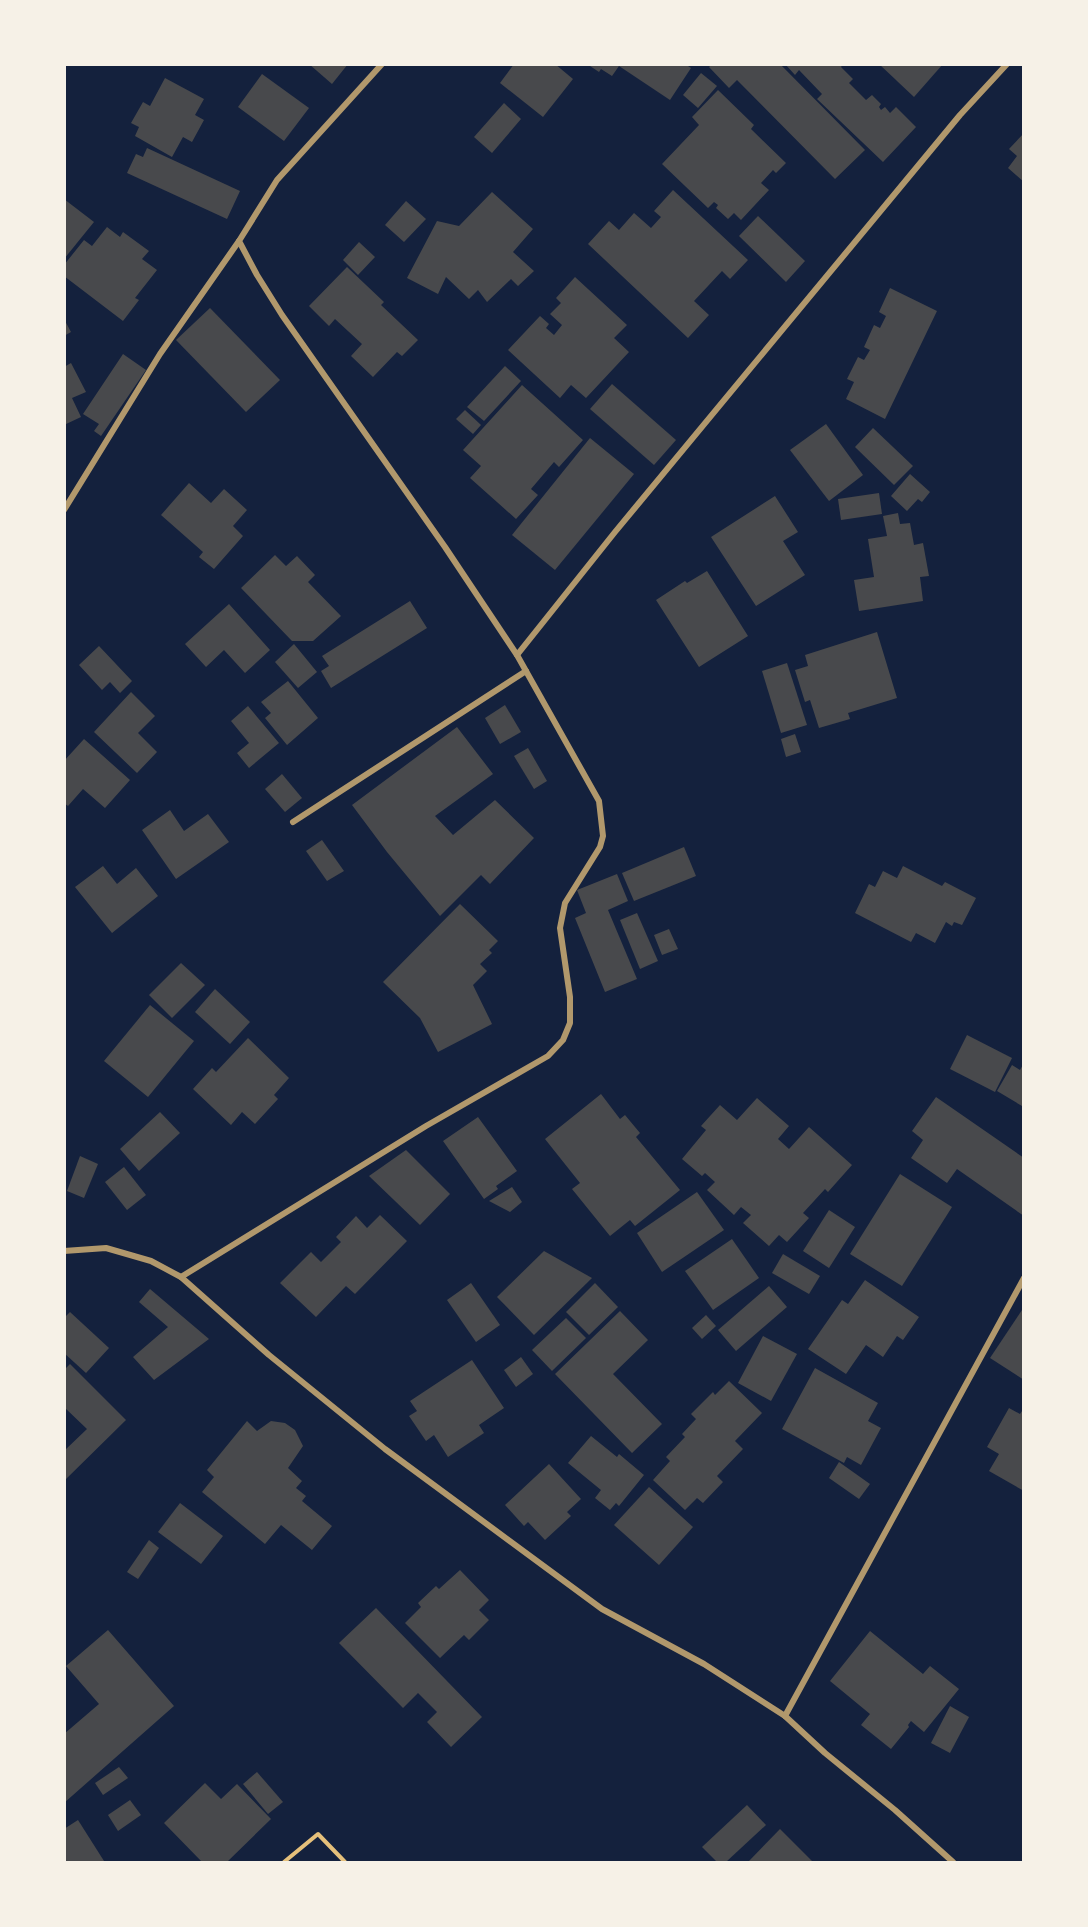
<svg xmlns="http://www.w3.org/2000/svg" width="1088" height="1927" viewBox="0 0 1088 1927" font-family="Karla,sans-serif">
  <style>
    .building { fill: #48494c }
    .lines { fill: none; stroke-linecap: round; stroke-linejoin: round }
    .path { stroke: #e5c07b; stroke-width: 4 }
    .minor { stroke: #b1986c; stroke-width: 6 }
  </style>
  <rect width="100%" height="100%" fill="#14213d"/>
  <!-- building -->
  <g class="building">
    <path d="M 309,64 L 348,64 L 332,84 Z"/>
    <path d="M 514,64 L 555,64 L 573,79 L 543,117 L 500,83 Z"/>
    <path d="M 587,64 L 685,64 L 691,68 L 670,100 L 619,66 L 612,76 L 601,69 L 599,72 Z"/>
    <path d="M 712,64 L 780,64 L 865,150 L 835,179 L 737,80 L 729,88 L 709,67 Z"/>
    <path d="M 785,64 L 843,64 L 841,67 L 853,79 L 849,83 L 866,100 L 872,95 L 881,104 L 879,107 L 881,110 L 885,107 L 890,113 L 896,107 L 916,127 L 883,162 L 817,99 L 822,94 L 799,70 L 795,75 Z"/>
    <path d="M 879,64 L 943,64 L 914,97 Z"/>
    <path d="M 701,73 L 717,86 L 698,108 L 683,95 Z"/>
    <path d="M 262,74 L 309,108 L 284,141 L 238,107 Z"/>
    <path d="M 165,78 L 204,99 L 195,115 L 204,120 L 192,142 L 183,137 L 172,157 L 135,136 L 139,127 L 131,123 L 143,102 L 150,106 Z"/>
    <path d="M 718,90 L 754,125 L 751,129 L 786,163 L 776,173 L 773,170 L 761,183 L 769,190 L 741,220 L 734,213 L 728,219 L 716,208 L 718,205 L 714,202 L 708,208 L 662,164 L 699,125 L 692,117 Z"/>
    <path d="M 504,103 L 521,119 L 492,153 L 474,137 Z"/>
    <path d="M 1024,133 L 1024,182 L 1008,168 L 1017,156 L 1009,149 Z"/>
    <path d="M 147,148 L 240,191 L 227,219 L 127,173 L 136,154 L 143,157 Z"/>
    <path d="M 673,190 L 748,260 L 730,279 L 722,271 L 694,301 L 709,315 L 688,338 L 588,244 L 609,221 L 619,230 L 634,213 L 651,228 L 661,217 L 654,211 Z"/>
    <path d="M 492,192 L 533,229 L 513,252 L 534,271 L 518,286 L 511,279 L 487,302 L 478,290 L 469,299 L 446,277 L 438,294 L 407,278 L 437,221 L 459,226 Z"/>
    <path d="M 64,199 L 94,222 L 64,259 Z"/>
    <path d="M 406,201 L 426,219 L 404,242 L 385,225 Z"/>
    <path d="M 758,216 L 805,261 L 786,282 L 739,236 Z"/>
    <path d="M 107,227 L 120,237 L 123,232 L 149,251 L 142,259 L 157,270 L 135,298 L 139,300 L 123,321 L 64,276 L 64,265 L 84,240 L 92,246 Z"/>
    <path d="M 359,242 L 375,257 L 358,275 L 343,260 Z"/>
    <path d="M 347,267 L 384,302 L 381,305 L 418,340 L 402,356 L 397,352 L 373,377 L 351,356 L 362,344 L 335,319 L 329,326 L 309,306 Z"/>
    <path d="M 575,277 L 627,325 L 614,338 L 629,352 L 586,398 L 571,385 L 560,398 L 508,350 L 540,316 L 549,324 L 546,328 L 554,335 L 562,325 L 550,314 L 561,303 L 556,298 Z"/>
    <path d="M 890,288 L 937,311 L 885,419 L 846,399 L 854,382 L 847,379 L 858,357 L 864,360 L 870,350 L 864,347 L 874,325 L 880,328 L 886,316 L 879,312 Z"/>
    <path d="M 210,308 L 280,380 L 246,412 L 176,340 Z"/>
    <path d="M 64,319 L 71,332 L 64,336 Z"/>
    <path d="M 123,354 L 146,370 L 101,436 L 94,431 L 99,424 L 83,414 Z"/>
    <path d="M 71,363 L 86,392 L 72,398 L 81,417 L 64,425 L 64,367 Z"/>
    <path d="M 505,366 L 521,381 L 484,421 L 467,407 Z"/>
    <path d="M 612,384 L 676,440 L 654,465 L 590,409 Z"/>
    <path d="M 522,385 L 583,440 L 559,467 L 554,462 L 531,489 L 538,495 L 516,519 L 470,478 L 481,466 L 463,450 Z"/>
    <path d="M 465,410 L 481,425 L 473,434 L 456,419 Z"/>
    <path d="M 826,424 L 863,475 L 829,501 L 790,450 Z"/>
    <path d="M 873,428 L 913,466 L 894,485 L 855,447 Z"/>
    <path d="M 590,438 L 634,474 L 555,570 L 512,535 Z"/>
    <path d="M 910,474 L 930,492 L 922,502 L 918,499 L 907,511 L 891,496 Z"/>
    <path d="M 189,483 L 211,503 L 224,489 L 247,510 L 233,526 L 243,536 L 214,569 L 199,557 L 203,552 L 161,515 Z"/>
    <path d="M 879,493 L 882,514 L 841,520 L 838,499 Z"/>
    <path d="M 775,496 L 798,532 L 783,541 L 805,575 L 756,606 L 711,537 Z"/>
    <path d="M 898,513 L 900,524 L 910,523 L 914,545 L 923,543 L 929,576 L 920,577 L 923,601 L 859,611 L 854,580 L 874,577 L 868,539 L 887,536 L 883,516 Z"/>
    <path d="M 275,555 L 286,566 L 297,556 L 315,575 L 308,582 L 341,616 L 313,641 L 292,641 L 241,588 Z"/>
    <path d="M 707,571 L 748,636 L 699,667 L 656,600 L 685,581 L 687,583 Z"/>
    <path d="M 410,601 L 427,628 L 331,688 L 321,671 L 329,666 L 322,656 Z"/>
    <path d="M 229,604 L 270,650 L 245,673 L 224,650 L 206,667 L 185,644 Z"/>
    <path d="M 877,632 L 897,698 L 848,713 L 850,719 L 819,728 L 810,700 L 805,702 L 795,670 L 808,666 L 805,655 Z"/>
    <path d="M 294,644 L 317,672 L 298,688 L 275,662 Z"/>
    <path d="M 99,646 L 132,681 L 120,693 L 110,682 L 102,690 L 79,665 Z"/>
    <path d="M 787,663 L 807,725 L 781,733 L 762,671 Z"/>
    <path d="M 288,681 L 318,718 L 287,745 L 265,718 L 271,713 L 261,702 Z"/>
    <path d="M 131,692 L 155,716 L 138,733 L 157,752 L 137,773 L 94,732 Z"/>
    <path d="M 505,705 L 521,732 L 500,744 L 485,718 Z"/>
    <path d="M 248,706 L 279,743 L 249,768 L 237,753 L 249,743 L 231,721 Z"/>
    <path d="M 457,727 L 493,774 L 435,816 L 453,835 L 495,800 L 534,838 L 490,884 L 481,875 L 440,916 L 387,852 L 352,805 Z"/>
    <path d="M 795,734 L 801,752 L 786,757 L 781,739 Z"/>
    <path d="M 84,739 L 130,780 L 105,808 L 83,789 L 68,806 L 64,803 L 64,761 Z"/>
    <path d="M 528,748 L 547,781 L 534,789 L 514,756 Z"/>
    <path d="M 282,774 L 302,798 L 285,812 L 265,789 Z"/>
    <path d="M 170,810 L 184,831 L 208,814 L 229,842 L 176,879 L 142,830 Z"/>
    <path d="M 322,840 L 344,871 L 327,881 L 306,851 Z"/>
    <path d="M 684,847 L 696,876 L 634,901 L 622,873 Z"/>
    <path d="M 103,866 L 117,884 L 136,868 L 158,896 L 112,933 L 75,887 Z"/>
    <path d="M 903,866 L 942,886 L 945,882 L 976,898 L 962,925 L 954,922 L 952,926 L 946,922 L 935,943 L 916,933 L 911,942 L 855,913 L 869,884 L 875,887 L 883,871 L 897,878 Z"/>
    <path d="M 617,874 L 628,901 L 608,910 L 637,979 L 605,992 L 575,918 L 586,913 L 577,890 Z"/>
    <path d="M 460,904 L 498,941 L 489,950 L 492,953 L 480,964 L 487,971 L 473,985 L 492,1024 L 438,1052 L 420,1018 L 383,982 Z"/>
    <path d="M 637,913 L 658,961 L 640,969 L 620,920 Z"/>
    <path d="M 669,929 L 678,949 L 662,955 L 654,935 Z"/>
    <path d="M 181,963 L 205,985 L 172,1018 L 149,995 Z"/>
    <path d="M 215,989 L 250,1022 L 230,1044 L 195,1012 Z"/>
    <path d="M 150,1005 L 194,1041 L 148,1097 L 104,1061 Z"/>
    <path d="M 967,1035 L 1012,1058 L 995,1092 L 950,1069 Z"/>
    <path d="M 248,1038 L 289,1078 L 274,1095 L 278,1099 L 255,1124 L 242,1112 L 231,1125 L 193,1089 L 212,1068 L 216,1072 Z"/>
    <path d="M 1024,1063 L 1024,1104 L 1022,1106 L 997,1091 L 1012,1065 L 1020,1070 Z"/>
    <path d="M 601,1094 L 620,1119 L 625,1115 L 640,1133 L 636,1137 L 680,1190 L 635,1226 L 630,1220 L 610,1236 L 572,1189 L 580,1183 L 545,1139 Z"/>
    <path d="M 936,1097 L 1024,1158 L 1024,1216 L 957,1169 L 947,1183 L 911,1158 L 923,1140 L 912,1131 Z"/>
    <path d="M 757,1098 L 789,1126 L 778,1139 L 789,1149 L 809,1127 L 852,1165 L 828,1192 L 825,1189 L 803,1213 L 809,1218 L 787,1242 L 779,1235 L 769,1246 L 743,1223 L 751,1215 L 741,1207 L 734,1215 L 707,1190 L 715,1182 L 705,1173 L 702,1176 L 682,1159 L 706,1130 L 701,1126 L 720,1105 L 737,1120 Z"/>
    <path d="M 160,1112 L 180,1133 L 139,1171 L 120,1149 Z"/>
    <path d="M 478,1117 L 517,1171 L 496,1186 L 498,1189 L 484,1199 L 443,1141 Z"/>
    <path d="M 406,1150 L 450,1194 L 420,1225 L 369,1176 Z"/>
    <path d="M 80,1156 L 98,1164 L 84,1198 L 67,1191 Z"/>
    <path d="M 124,1167 L 146,1195 L 127,1210 L 105,1182 Z"/>
    <path d="M 900,1174 L 952,1207 L 902,1286 L 850,1254 Z"/>
    <path d="M 512,1187 L 522,1202 L 510,1212 L 489,1201 Z"/>
    <path d="M 697,1192 L 724,1230 L 662,1272 L 637,1233 Z"/>
    <path d="M 829,1210 L 855,1227 L 829,1268 L 803,1251 Z"/>
    <path d="M 380,1215 L 407,1241 L 355,1294 L 346,1286 L 316,1317 L 280,1283 L 311,1252 L 321,1262 L 341,1242 L 336,1237 L 356,1216 L 367,1228 Z"/>
    <path d="M 732,1239 L 759,1278 L 713,1310 L 685,1271 Z"/>
    <path d="M 544,1251 L 592,1278 L 534,1335 L 497,1297 Z"/>
    <path d="M 783,1254 L 820,1276 L 809,1294 L 772,1273 Z"/>
    <path d="M 865,1280 L 919,1317 L 903,1340 L 897,1336 L 883,1357 L 866,1345 L 846,1374 L 808,1349 L 842,1300 L 848,1304 Z"/>
    <path d="M 471,1283 L 500,1325 L 476,1342 L 447,1300 Z"/>
    <path d="M 595,1283 L 618,1307 L 589,1335 L 566,1312 Z"/>
    <path d="M 769,1286 L 787,1307 L 736,1351 L 718,1330 Z"/>
    <path d="M 150,1289 L 209,1339 L 154,1380 L 133,1357 L 168,1327 L 139,1302 Z"/>
    <path d="M 1024,1307 L 1024,1380 L 990,1358 Z"/>
    <path d="M 620,1311 L 648,1340 L 613,1374 L 662,1424 L 632,1453 L 555,1374 Z"/>
    <path d="M 70,1312 L 109,1348 L 86,1373 L 64,1353 L 64,1318 Z"/>
    <path d="M 706,1315 L 716,1326 L 702,1339 L 692,1328 Z"/>
    <path d="M 566,1318 L 586,1338 L 552,1371 L 532,1350 Z"/>
    <path d="M 763,1336 L 797,1354 L 771,1401 L 738,1383 Z"/>
    <path d="M 521,1357 L 533,1374 L 516,1387 L 504,1370 Z"/>
    <path d="M 472,1360 L 504,1408 L 479,1425 L 484,1433 L 448,1457 L 434,1435 L 426,1441 L 409,1416 L 417,1411 L 410,1401 Z"/>
    <path d="M 70,1364 L 126,1420 L 64,1481 L 64,1451 L 87,1429 L 64,1407 L 64,1370 Z"/>
    <path d="M 815,1368 L 878,1403 L 868,1421 L 881,1428 L 861,1465 L 847,1457 L 844,1463 L 782,1429 Z"/>
    <path d="M 729,1381 L 762,1413 L 735,1441 L 743,1449 L 717,1476 L 723,1482 L 703,1503 L 697,1498 L 685,1510 L 653,1480 L 670,1461 L 666,1457 L 685,1437 L 682,1434 L 696,1419 L 691,1414 L 713,1392 L 715,1395 Z"/>
    <path d="M 1009,1408 L 1020,1414 L 1024,1408 L 1024,1491 L 989,1471 L 999,1454 L 987,1447 Z"/>
    <path d="M 247,1421 L 257,1431 L 271,1421 L 285,1423 L 295,1430 L 303,1446 L 288,1468 L 302,1481 L 296,1488 L 306,1496 L 302,1501 L 332,1526 L 312,1550 L 281,1525 L 265,1544 L 202,1492 L 214,1477 L 207,1470 Z"/>
    <path d="M 591,1436 L 617,1457 L 619,1454 L 644,1475 L 619,1506 L 616,1503 L 610,1510 L 595,1498 L 601,1490 L 568,1463 Z"/>
    <path d="M 839,1462 L 870,1484 L 859,1499 L 829,1478 Z"/>
    <path d="M 549,1464 L 581,1499 L 567,1512 L 571,1516 L 545,1540 L 528,1522 L 524,1526 L 505,1505 Z"/>
    <path d="M 649,1487 L 693,1527 L 659,1565 L 614,1525 Z"/>
    <path d="M 180,1503 L 223,1536 L 201,1564 L 158,1532 Z"/>
    <path d="M 149,1540 L 159,1548 L 138,1579 L 127,1572 Z"/>
    <path d="M 460,1570 L 489,1600 L 479,1610 L 489,1620 L 469,1640 L 464,1635 L 440,1658 L 405,1623 L 421,1607 L 418,1603 L 436,1586 L 439,1589 Z"/>
    <path d="M 376,1608 L 482,1717 L 451,1747 L 427,1722 L 437,1712 L 418,1693 L 403,1708 L 339,1643 Z"/>
    <path d="M 108,1630 L 174,1706 L 64,1803 L 64,1734 L 99,1704 L 66,1666 Z"/>
    <path d="M 870,1631 L 923,1674 L 930,1666 L 959,1689 L 924,1732 L 911,1721 L 908,1725 L 909,1727 L 891,1749 L 861,1725 L 870,1714 L 830,1681 Z"/>
    <path d="M 950,1706 L 969,1717 L 950,1753 L 931,1743 Z"/>
    <path d="M 119,1767 L 128,1778 L 103,1795 L 95,1783 Z"/>
    <path d="M 257,1772 L 283,1802 L 268,1814 L 243,1784 Z"/>
    <path d="M 205,1783 L 221,1799 L 237,1784 L 271,1819 L 227,1862 L 202,1862 L 164,1823 Z"/>
    <path d="M 130,1800 L 141,1815 L 118,1831 L 108,1815 Z"/>
    <path d="M 747,1805 L 766,1825 L 726,1862 L 717,1862 L 702,1847 Z"/>
    <path d="M 78,1820 L 104,1861 L 101,1862 L 64,1862 L 64,1829 Z"/>
    <path d="M 780,1829 L 813,1862 L 748,1862 Z"/>
  </g>
  <g class="lines">
    <!-- path -->
    <path class="path" d="M 284,1862 L 318,1834 L 345,1862"/>
    <!-- minor -->
    <g class="minor">
      <path d="M 64,510 L 160,354 L 239,241"/>
      <path d="M 517,655 L 615,532 L 960,115 L 1007,64"/>
      <path d="M 293,822 L 526,671"/>
      <path d="M 64,1251 L 106,1248 L 151,1261 L 181,1277 L 269,1355 L 385,1449 L 602,1609 L 704,1664 L 785,1716 L 825,1753 L 895,1810 L 953,1862"/>
      <path d="M 181,1277 L 426,1126 L 548,1056 L 563,1040 L 570,1023 L 570,997 L 560,928 L 565,903 L 600,847 L 603,836 L 599,801 L 517,655 L 445,547 L 282,315 L 257,275 L 239,241 L 277,180 L 382,64"/>
      <path d="M 785,1716 L 1024,1278"/>
    </g>
  </g>
  <!-- border -->
  <rect width="1088" height="1927" fill="none" stroke="#f6f1e7" stroke-width="132"/>
</svg>
